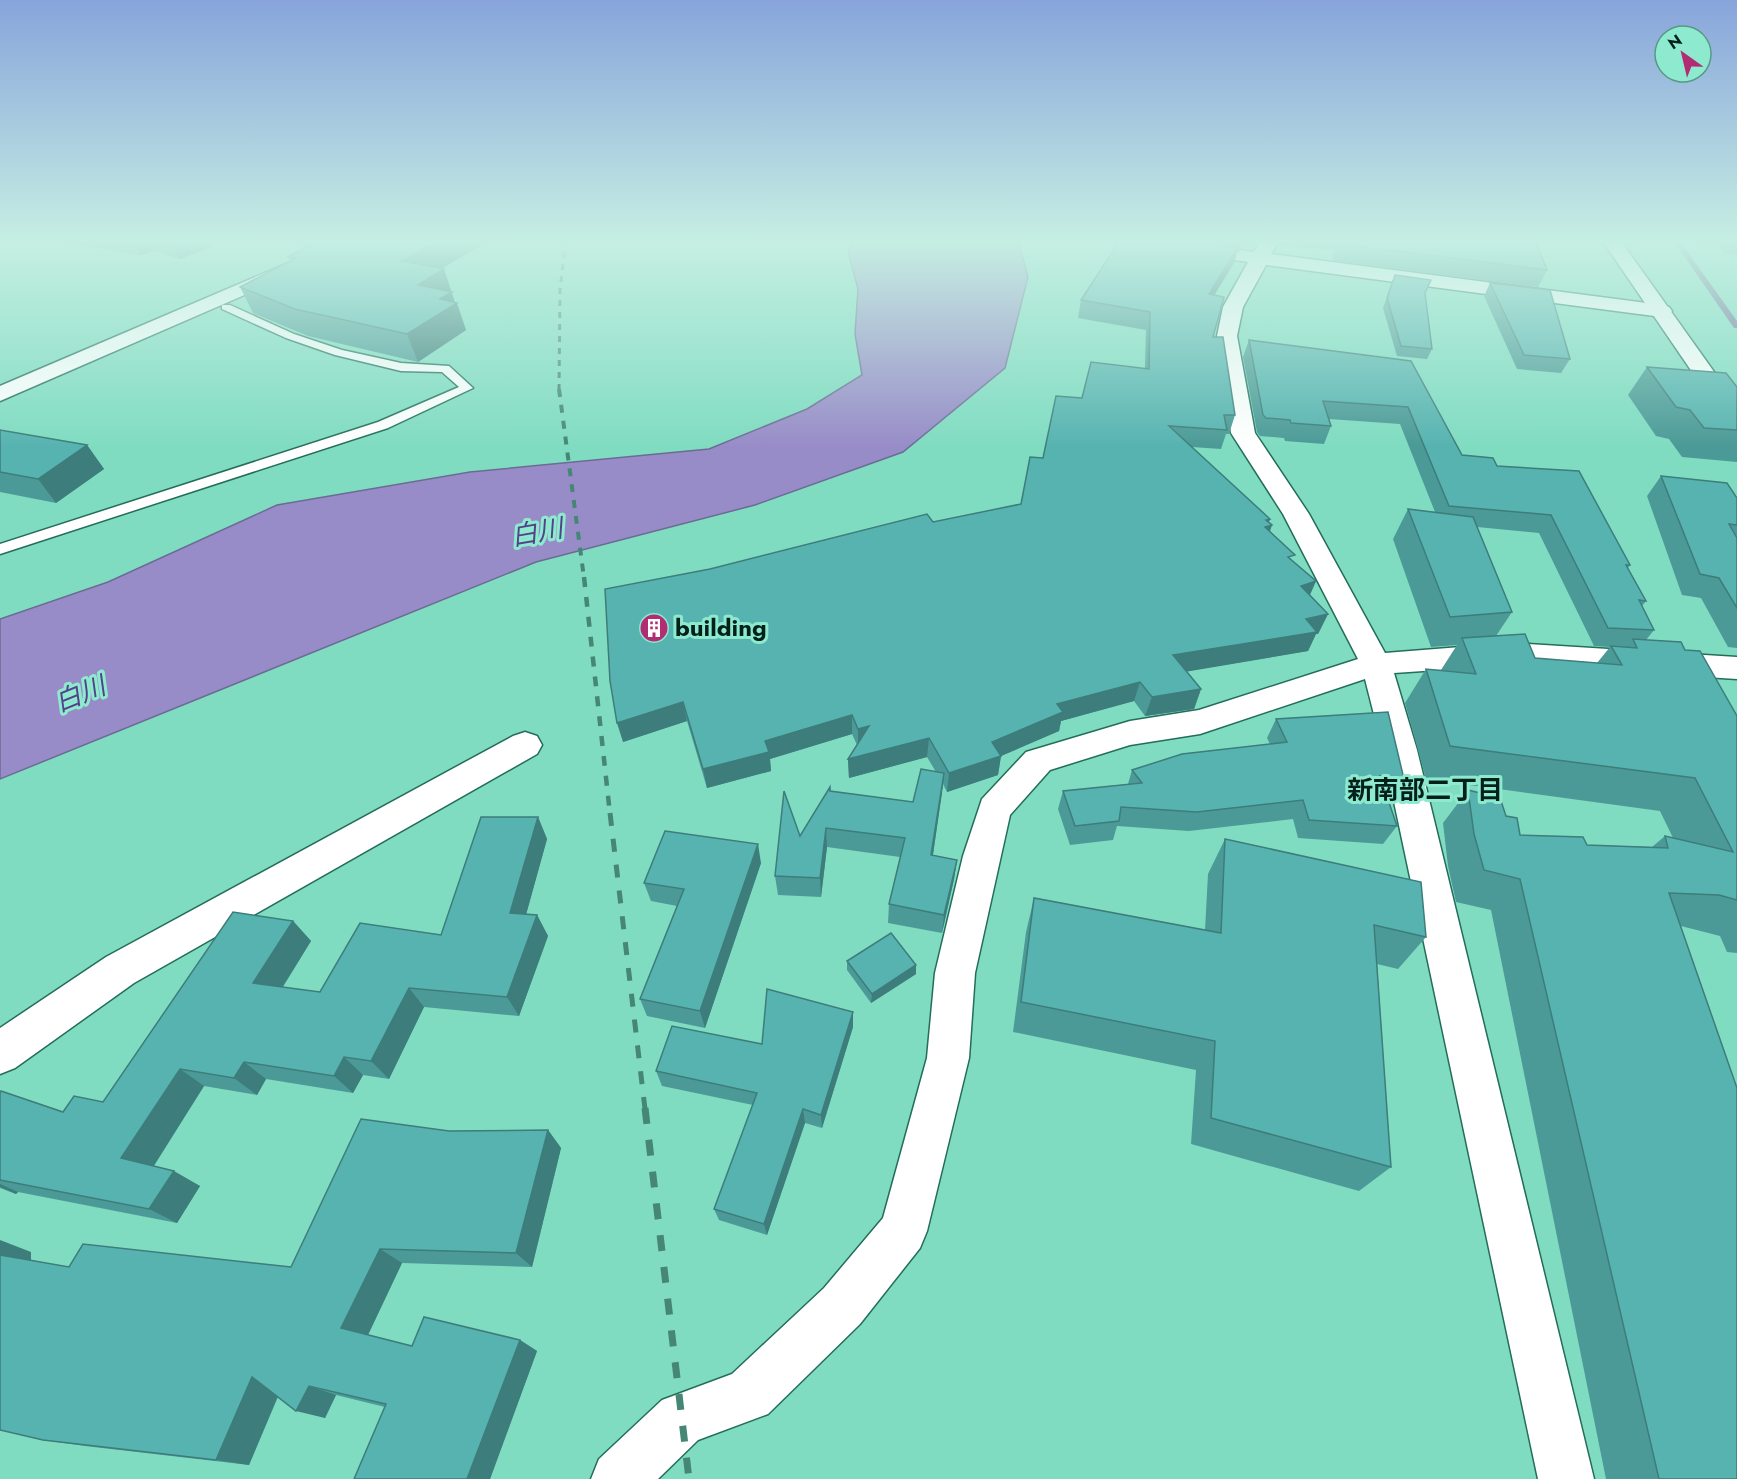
<svg xmlns="http://www.w3.org/2000/svg" width="1737" height="1479" viewBox="0 0 1737 1479" font-family="Jost,'Noto Sans JP',sans-serif">
  <style>
    .water { fill: #988cc8; stroke: #6b6c94; stroke-width: 1.5 }
    .lines { fill: none; stroke-linecap: round; stroke-linejoin: round }
    .stream { fill: #6b6c94; fill-rule: evenodd }
    .service-casing { stroke: #236d5a; stroke-width: 3 }
    .minor-casing { stroke: #236d5a; stroke-width: 3 }
    .secondary-casing { stroke: #236d5a; stroke-width: 3 }
    .service { fill: #fff; fill-rule: evenodd }
    .minor { fill: #fff; fill-rule: evenodd }
    .secondary { fill: #fff; fill-rule: evenodd }
    .rail-far4 { stroke: #468674; stroke-width: 3; stroke-dasharray: 6 6; stroke-linecap: butt }
    .rail-far3 { stroke: #468674; stroke-width: 4; stroke-dasharray: 8 8; stroke-linecap: butt }
    .rail-far2 { stroke: #468674; stroke-width: 4.5; stroke-dasharray: 10 10; stroke-linecap: butt }
    .rail-far1 { stroke: #468674; stroke-width: 5; stroke-dasharray: 13 13; stroke-linecap: butt }
    .rail { stroke: #468674; stroke-width: 7; stroke-dasharray: 16 16; stroke-linecap: butt }
    .wall { fill: #4b9a97; fill-rule: evenodd }
    .shaded-wall { fill: #3d7d7b }
    .building { fill: #57b3b0; stroke: #3d7d7b; stroke-width: 1.5 }
    .labels { text-anchor: middle; stroke-width: 6; stroke-linejoin: round; paint-order: stroke }
    .poi-label { font-size: 24px; font-weight: bold; fill: #03211a; stroke: #8deace; text-anchor: start }
    .water-label { font-size: 26px; font-style: italic; fill: #54418b; stroke: #8deace }
    .neighbourhood-label { font-size: 26px; font-weight: bold; fill: #03211a; stroke: #8deace }
  </style>
  <rect width="100%" height="100%" fill="#80dcc1"/>
  <!-- water -->
  <path class="water" d="M 855,240 L 1018,240 L 1028,277 L 1005,368 L 903,452 L 755,505 L 536,562 L 0,779 L 0,619 L 108,582 L 277,505 L 470,472 L 709,449 L 807,409 L 862,375 L 855,334 L 858,289 L 848,252 Z"/>
  <g class="lines">
    <!-- stream -->
    <path class="stream" d="M 1673,240 L 1679,240 L 1737,321 L 1737,328 L 1734,328 Z"/>
    <!-- service casing -->
    <g class="service-casing">
      <path id="service" d="M 222,305 L 230,305 L 294,334 L 342,350 L 401,363 L 449,366 L 473,388 L 388,428 L 0,554 L 0,544 L 378,422 L 459,387 L 442,372 L 401,371 L 335,355 L 286,338 L 222,309 Z"/>
    </g>
    <!-- minor casing -->
    <g class="minor-casing">
      <g id="minor">
        <path d="M 1261,240 L 1279,240 L 1271,254 L 1662,305 L 1669,307 L 1672,311 L 1669,315 L 1662,317 L 1266,265 L 1243,307 L 1237,336 L 1255,433 L 1309,514 L 1385,653 L 1511,643 L 1737,657 L 1737,679 L 1511,665 L 1394,673 L 1417,750 L 1594,1479 L 1538,1479 L 1383,750 L 1365,679 L 1200,734 L 1130,745 L 1050,770 L 1010,815 L 975,973 L 969,1058 L 927,1231 L 920,1248 L 860,1324 L 768,1414 L 698,1440 L 658,1479 L 591,1479 L 599,1459 L 662,1400 L 732,1374 L 824,1288 L 883,1218 L 927,1058 L 935,973 L 963,856 L 982,799 L 1026,752 L 1130,721 L 1199,710 L 1358,659 L 1283,514 L 1231,433 L 1217,336 L 1223,307 L 1248,262 L 1235,260 L 1232,256 L 1241,250 L 1254,252 Z"/>
        <path d="M 525,732 L 537,736 L 542,745 L 537,754 L 134,983 L 15,1068 L 0,1074 L 0,1028 L 106,957 L 513,736 Z"/>
      </g>
    </g>
    <!-- secondary casing -->
    <g class="secondary-casing">
      <g id="secondary">
        <path d="M 342,240 L 365,240 L 362,244 L 0,401 L 0,386 Z"/>
        <path d="M 1602,240 L 1620,240 L 1737,404 L 1737,428 L 1729,426 Z"/>
      </g>
    </g>
    <!-- service -->
    <use href="#service" class="service"/>
    <!-- minor -->
    <use href="#minor" class="minor"/>
    <!-- secondary -->
    <use href="#secondary" class="secondary"/>
    <!-- rail-far4 -->
    <path class="rail-far4" d="M 559,390 L 560,289 L 566,240"/>
    <!-- rail-far3 -->
    <path class="rail-far3" d="M 559,389 L 584,578"/>
    <!-- rail-far2 -->
    <path class="rail-far2" d="M 584,577 L 610,814"/>
    <!-- rail-far1 -->
    <path class="rail-far1" d="M 610,813 L 645,1109"/>
    <!-- rail -->
    <path class="rail" d="M 645,1108 L 689,1479"/>
  </g>
  <!-- wall -->
  <g class="wall">
    <path d="M 54,240 L 229,240 L 180,259 L 154,251 L 141,255 L 56,242 Z"/>
    <path d="M 266,240 L 490,240 L 441,269 L 444,269 L 455,302 L 466,330 L 418,362 L 308,336 L 253,313 L 240,287 L 290,261 L 288,257 L 308,246 Z"/>
    <path d="M 1118,240 L 1260,240 L 1256,244 L 1242,243 L 1240,249 L 1238,249 L 1234,263 L 1214,295 L 1213,337 L 1235,415 L 1229,434 L 1226,434 L 1221,449 L 1192,447 L 1270,519 L 1269,522 L 1272,525 L 1270,531 L 1292,561 L 1316,581 L 1310,595 L 1328,614 L 1318,634 L 1316,634 L 1308,651 L 1186,671 L 1201,689 L 1194,709 L 1145,716 L 1134,701 L 1061,721 L 1059,731 L 1001,756 L 998,775 L 947,792 L 943,784 L 933,855 L 957,860 L 954,879 L 942,933 L 888,923 L 889,904 L 900,857 L 827,847 L 821,897 L 778,895 L 775,876 L 830,787 L 831,791 L 913,802 L 936,772 L 927,757 L 849,778 L 848,759 L 857,745 L 852,734 L 770,759 L 771,771 L 707,788 L 687,721 L 623,742 L 710,569 L 1021,504 L 1043,458 L 1082,398 L 1145,368 L 1146,330 L 1078,318 L 1081,300 L 1113,251 Z"/>
    <path d="M 1280,240 L 1535,240 L 1547,270 L 1538,287 L 1333,261 L 1333,250 L 1278,246 Z"/>
    <path d="M 1694,240 L 1737,240 L 1737,254 L 1724,253 L 1719,245 L 1695,244 Z"/>
    <path d="M 1395,275 L 1425,294 L 1432,349 L 1427,359 L 1397,356 L 1383,308 Z"/>
    <path d="M 1490,283 L 1570,359 L 1561,373 L 1517,369 L 1484,296 Z"/>
    <path d="M 1249,340 L 1411,361 L 1462,455 L 1497,466 L 1630,565 L 1628,568 L 1646,601 L 1642,606 L 1654,630 L 1646,640 L 1685,650 L 1737,716 L 1737,953 L 1727,952 L 1720,936 L 1681,926 L 1737,1479 L 1606,1479 L 1491,910 L 1456,902 L 1448,866 L 1443,823 L 1468,790 L 1506,816 L 1520,835 L 1587,845 L 1652,847 L 1665,836 L 1673,838 L 1660,811 L 1426,779 L 1405,703 L 1426,669 L 1441,670 L 1457,645 L 1431,647 L 1393,539 L 1408,509 L 1435,512 L 1400,424 L 1329,419 L 1331,426 L 1324,444 L 1285,441 L 1284,438 L 1260,436 L 1257,432 L 1243,357 ZM 1477,527 L 1539,533 L 1594,646 L 1610,647 L 1597,663 L 1535,658 L 1496,636 L 1512,612 Z"/>
    <path d="M 1647,367 L 1737,387 L 1737,462 L 1682,457 L 1669,439 L 1656,436 L 1628,395 Z"/>
    <path d="M 0,430 L 87,445 L 104,469 L 56,503 L 0,492 Z"/>
    <path d="M 1661,476 L 1737,498 L 1737,648 L 1728,647 L 1701,598 L 1682,595 L 1647,496 Z"/>
    <path d="M 1276,719 L 1404,779 L 1391,798 L 1387,798 L 1397,826 L 1383,844 L 1298,838 L 1293,819 L 1189,831 L 1117,826 L 1113,840 L 1070,845 L 1058,809 L 1063,791 L 1128,784 L 1132,770 L 1270,744 L 1267,738 Z"/>
    <path d="M 538,817 L 547,839 L 526,914 L 537,915 L 548,936 L 519,1016 L 424,1007 L 389,1079 L 363,1075 L 353,1093 L 266,1079 L 257,1095 L 204,1086 L 154,1166 L 200,1186 L 177,1223 L 18,1192 L 16,1194 L 0,1188 L 0,1093 L 63,1112 L 103,1102 L 293,921 L 311,941 L 283,987 L 320,992 L 441,935 Z"/>
    <path d="M 1225,839 L 1426,937 L 1398,969 L 1377,964 L 1391,1167 L 1359,1191 L 1191,1144 L 1196,1070 L 1013,1032 L 1026,932 L 1034,898 L 1205,930 L 1208,874 Z"/>
    <path d="M 761,863 L 705,1028 L 647,1016 L 640,999 L 677,906 L 651,901 L 644,883 Z"/>
    <path d="M 847,961 L 916,965 L 916,974 L 871,1003 L 847,970 Z"/>
    <path d="M 853,1012 L 853,1027 L 822,1128 L 805,1123 L 767,1235 L 719,1220 L 714,1209 L 753,1105 L 662,1086 L 656,1071 L 762,1044 Z"/>
    <path d="M 548,1130 L 561,1148 L 532,1267 L 402,1263 L 368,1335 L 412,1346 L 520,1340 L 537,1351 L 490,1479 L 354,1479 L 385,1407 L 336,1395 L 325,1418 L 278,1397 L 249,1465 L 85,1446 L 43,1440 L 0,1430 L 31,1252 L 31,1260 L 69,1267 L 291,1267 L 449,1131 Z"/>
  </g>
  <!-- shaded-wall -->
  <g class="shaded-wall">
    <path d="M 132,240 L 148,240 L 154,251 L 141,255 Z"/>
    <path d="M 170,240 L 229,240 L 180,259 Z"/>
    <path d="M 439,240 L 490,240 L 411,286 L 402,261 Z"/>
    <path d="M 1238,247 L 1234,263 L 1204,312 L 1209,294 Z"/>
    <path d="M 444,269 L 455,304 L 457,303 L 466,330 L 418,362 L 407,334 L 418,285 Z"/>
    <path d="M 87,445 L 104,469 L 56,503 L 38,479 Z"/>
    <path d="M 1270,519 L 1267,526 L 1272,525 L 1265,544 L 1266,520 Z"/>
    <path d="M 1316,581 L 1307,601 L 1301,586 Z"/>
    <path d="M 1328,614 L 1318,634 L 1316,634 L 1308,651 L 1167,675 L 1173,655 Z"/>
    <path d="M 1140,682 L 1134,701 L 1061,721 L 1059,731 L 1001,756 L 998,775 L 947,792 L 949,773 L 992,742 L 1057,704 Z"/>
    <path d="M 1201,689 L 1194,709 L 1145,716 L 1152,697 Z"/>
    <path d="M 683,702 L 687,721 L 623,742 L 617,723 Z"/>
    <path d="M 852,715 L 852,734 L 770,759 L 771,771 L 707,788 L 703,769 L 765,741 Z"/>
    <path d="M 869,726 L 858,748 L 858,729 Z"/>
    <path d="M 929,738 L 927,757 L 849,778 L 848,759 Z"/>
    <path d="M 944,773 L 942,793 L 930,874 L 931,855 Z"/>
    <path d="M 538,817 L 547,839 L 521,933 L 510,913 Z"/>
    <path d="M 826,828 L 827,847 L 821,897 L 820,878 Z"/>
    <path d="M 758,844 L 761,863 L 705,1028 L 700,1011 Z"/>
    <path d="M 957,860 L 954,879 L 942,933 L 944,915 Z"/>
    <path d="M 537,915 L 548,936 L 519,1016 L 507,997 Z"/>
    <path d="M 293,921 L 311,941 L 273,1002 L 253,983 Z"/>
    <path d="M 916,965 L 916,974 L 871,1003 L 872,994 Z"/>
    <path d="M 409,988 L 424,1007 L 389,1079 L 371,1061 Z"/>
    <path d="M 853,1012 L 853,1027 L 822,1128 L 821,1115 Z"/>
    <path d="M 344,1057 L 363,1075 L 353,1093 L 334,1076 Z"/>
    <path d="M 244,1062 L 266,1079 L 257,1095 L 234,1078 Z"/>
    <path d="M 180,1069 L 204,1086 L 149,1173 L 121,1158 Z"/>
    <path d="M 803,1109 L 805,1123 L 767,1235 L 764,1224 Z"/>
    <path d="M 548,1130 L 561,1148 L 532,1267 L 516,1253 Z"/>
    <path d="M 174,1171 L 200,1186 L 177,1223 L 149,1209 Z"/>
    <path d="M 0,1184 L 18,1192 L 16,1194 L 0,1187 Z"/>
    <path d="M 0,1240 L 31,1252 L 31,1268 L 0,1257 Z"/>
    <path d="M 380,1249 L 402,1263 L 366,1339 L 341,1328 Z"/>
    <path d="M 520,1340 L 537,1351 L 490,1479 L 467,1479 Z"/>
    <path d="M 252,1377 L 282,1386 L 249,1465 L 216,1460 Z"/>
    <path d="M 309,1386 L 336,1395 L 325,1418 L 296,1411 Z"/>
  </g>
  <!-- building -->
  <g class="building">
    <path d="M 319,240 L 439,240 L 402,261 L 444,269 L 418,285 L 452,292 L 440,299 L 457,303 L 407,334 L 295,309 L 240,287 L 296,258 L 288,257 Z"/>
    <path d="M 1118,240 L 1184,240 L 1238,247 L 1209,294 L 1224,297 L 1213,337 L 1223,337 L 1235,415 L 1224,415 L 1227,430 L 1169,426 L 1270,519 L 1266,520 L 1272,525 L 1265,527 L 1295,555 L 1288,557 L 1316,581 L 1301,586 L 1328,614 L 1306,619 L 1317,632 L 1173,655 L 1201,689 L 1152,697 L 1140,682 L 1057,704 L 1063,712 L 992,742 L 1001,756 L 949,773 L 929,738 L 848,759 L 869,726 L 858,729 L 852,715 L 765,741 L 769,752 L 703,769 L 683,702 L 617,723 L 610,681 L 605,589 L 710,569 L 927,514 L 933,522 L 1021,504 L 1030,457 L 1043,458 L 1056,396 L 1082,398 L 1091,362 L 1149,369 L 1150,312 L 1081,300 L 1113,251 Z"/>
    <path d="M 1339,240 L 1535,240 L 1547,270 L 1339,244 Z"/>
    <path d="M 1395,275 L 1431,280 L 1425,293 L 1432,349 L 1401,346 L 1387,298 Z"/>
    <path d="M 1490,283 L 1550,290 L 1570,359 L 1524,355 Z"/>
    <path d="M 1249,340 L 1411,361 L 1462,455 L 1493,458 L 1497,466 L 1579,471 L 1630,565 L 1626,565 L 1646,601 L 1639,600 L 1654,630 L 1608,628 L 1551,515 L 1449,506 L 1408,407 L 1323,401 L 1331,426 L 1291,423 L 1290,420 L 1266,418 L 1263,415 Z"/>
    <path d="M 1647,367 L 1726,373 L 1737,387 L 1737,430 L 1704,428 L 1690,410 L 1676,407 Z"/>
    <path d="M 0,430 L 87,445 L 38,479 L 0,472 Z"/>
    <path d="M 1661,476 L 1727,483 L 1737,498 L 1737,525 L 1729,524 L 1737,538 L 1737,608 L 1719,578 L 1700,574 Z"/>
    <path d="M 1408,509 L 1473,517 L 1512,612 L 1450,617 Z"/>
    <path d="M 1525,634 L 1535,658 L 1622,665 L 1611,646 L 1637,648 L 1633,639 L 1681,642 L 1685,650 L 1700,651 L 1737,716 L 1737,900 L 1719,895 L 1669,893 L 1737,1088 L 1737,1479 L 1659,1479 L 1520,879 L 1484,870 L 1474,834 L 1468,790 L 1500,798 L 1506,816 L 1517,818 L 1520,835 L 1583,837 L 1587,845 L 1668,848 L 1665,836 L 1733,852 L 1695,778 L 1450,746 L 1426,669 L 1476,674 L 1462,638 Z"/>
    <path d="M 1388,712 L 1404,779 L 1380,776 L 1397,826 L 1309,820 L 1303,800 L 1197,812 L 1121,807 L 1119,821 L 1075,826 L 1063,791 L 1142,783 L 1132,770 L 1182,754 L 1287,742 L 1276,719 Z"/>
    <path d="M 921,769 L 944,773 L 931,855 L 957,860 L 944,915 L 889,904 L 905,838 L 826,828 L 820,878 L 775,876 L 784,791 L 800,836 L 830,787 L 830,791 L 913,802 Z"/>
    <path d="M 481,817 L 538,817 L 510,913 L 537,915 L 507,997 L 409,988 L 371,1061 L 344,1057 L 334,1076 L 244,1062 L 234,1078 L 180,1069 L 121,1158 L 174,1171 L 149,1209 L 0,1180 L 0,1093 L 1,1091 L 63,1112 L 74,1096 L 103,1102 L 233,912 L 293,921 L 253,983 L 320,992 L 360,923 L 441,935 Z"/>
    <path d="M 665,831 L 758,844 L 700,1011 L 640,999 L 684,889 L 644,883 Z"/>
    <path d="M 1225,839 L 1421,882 L 1426,937 L 1374,925 L 1391,1167 L 1211,1118 L 1215,1041 L 1021,1002 L 1034,898 L 1221,933 Z"/>
    <path d="M 891,933 L 916,965 L 872,994 L 847,961 Z"/>
    <path d="M 767,989 L 853,1012 L 821,1115 L 803,1109 L 764,1224 L 714,1209 L 757,1093 L 656,1071 L 672,1026 L 762,1044 Z"/>
    <path d="M 361,1119 L 449,1131 L 548,1130 L 516,1253 L 380,1249 L 341,1328 L 412,1346 L 424,1317 L 520,1340 L 467,1479 L 354,1479 L 386,1404 L 309,1386 L 296,1411 L 252,1377 L 216,1460 L 43,1440 L 0,1430 L 0,1255 L 69,1267 L 83,1244 L 291,1267 Z"/>
  </g>
  <!-- sky -->
  <linearGradient id="sky" x2="0" y2="1"><stop stop-color="#88a4db"/><stop offset="0.54" stop-color="#c6efe3"/><stop offset="1" stop-color="#c6efe3" stop-opacity="0"/></linearGradient>
  <rect width="1737" height="447" fill="url(#sky)"/>
  <!-- icons -->
  <defs>
    <g id="building-disc" transform="scale(1.5)"><circle r="9.5" fill="#b12c72" stroke="#8deace"/><path d="M-4-6H4V6H1V3H-1V6H-4ZM-2.5-4.3h1.7v1.8h-1.7ZM.8-4.3h1.7v1.8H.8ZM-2.5-1h1.7V.8h-1.7ZM.8-1h1.7V.8H.8Z" fill="#fff"/></g>
  </defs>
  <g fill-rule="evenodd">
    <use href="#building-disc" x="654" y="628"/>
  </g>
  <g class="labels">
    <!-- poi labels -->
    <g class="poi-label">
      <text x="675" y="636">building</text>
    </g>
    <!-- water labels -->
    <g class="water-label">
      <text transform="translate(537 532) rotate(-10)" y="9">白川</text>
      <text transform="translate(80 694) rotate(-22)" y="9">白川</text>
    </g>
    <!-- neighbourhood labels -->
    <g class="neighbourhood-label">
      <text x="1425" y="799">新南部二丁目</text>
    </g>
  </g>
  <!-- north arrow -->
  <g transform="translate(1683 54) rotate(326)"><circle r="28" fill="#8deace" stroke="#569a86" stroke-width="1.5"/>
  <path d="M0-4.5L10 22L0 15L-10 22Z" fill="#b12c72"/>
  <text y="-9" font-size="16" font-weight="bold" text-anchor="middle" fill="#03211a">N</text>
  </g>
</svg>
